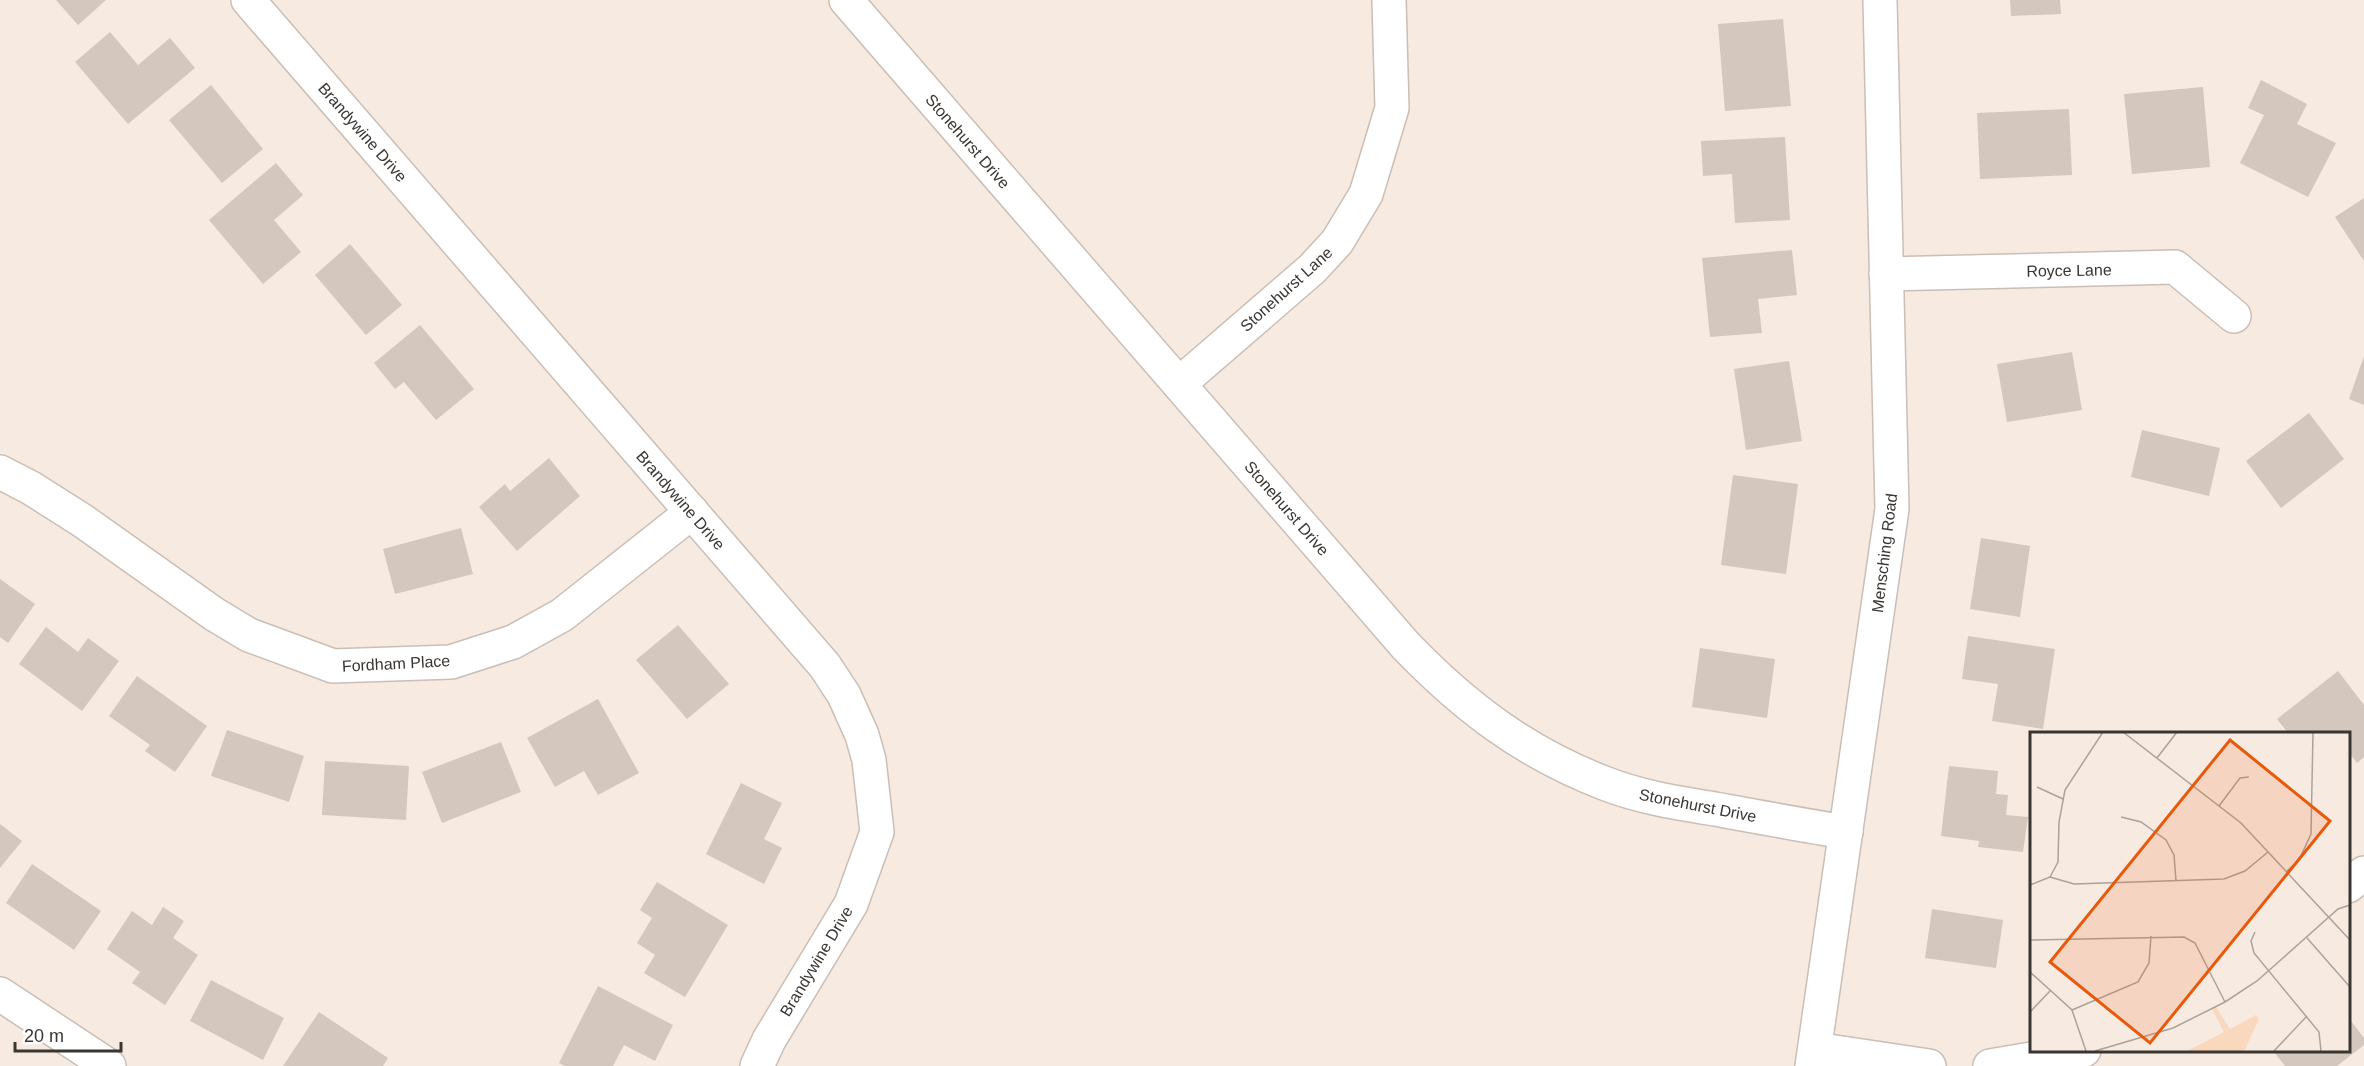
<svg xmlns="http://www.w3.org/2000/svg" width="2364" height="1066" viewBox="0 0 2364 1066" font-family="Arial,sans-serif">
  <style>
    .building { fill: #d3c7be }
    .lines { fill: none; stroke-linecap: round; stroke-linejoin: round }
    .minor-casing { stroke: #cabeb5; stroke-width: 36 }
    .tertiary-casing { stroke: #cabeb5; stroke-width: 36 }
    .minor { stroke: #fff; stroke-width: 33 }
    .tertiary { stroke: #fff; stroke-width: 33 }
    .labels { text-anchor: middle; stroke-width: 4.5; stroke-linejoin: round; paint-order: stroke }
    .street-label { font-size: 16px; fill: #393531; stroke: #fff }
    .inset-road { fill: none; stroke: #aba29b; stroke-width: 1.5 }
    .view { fill: #e8590c; fill-opacity: 0.15; stroke: #e8590c; stroke-width: 3 }
    .inset-edge { fill: none; stroke: #393531; stroke-width: 3 }
  </style>
  <rect width="100%" height="100%" fill="#f7ebe1"/>
  <!-- building -->
  <g class="building">
    <path d="M 56,0 L 106,0 L 78,25 Z"/>
    <path d="M 2010,0 L 2060,0 L 2061,14 L 2011,16 Z"/>
    <path d="M 1783,19 L 1791,106 L 1725,111 L 1718,24 Z"/>
    <path d="M 110,32 L 138,65 L 170,38 L 195,68 L 128,124 L 75,62 Z"/>
    <path d="M 2261,80 L 2307,104 L 2297,124 L 2336,143 L 2308,197 L 2240,163 L 2264,115 L 2248,108 Z"/>
    <path d="M 211,85 L 263,149 L 222,183 L 169,120 Z"/>
    <path d="M 2203,87 L 2210,167 L 2132,174 L 2124,94 Z"/>
    <path d="M 2069,109 L 2072,175 L 1980,179 L 1977,113 Z"/>
    <path d="M 1785,137 L 1790,220 L 1735,223 L 1732,174 L 1703,176 L 1701,141 Z"/>
    <path d="M 276,163 L 303,195 L 274,220 L 301,252 L 263,284 L 209,220 Z"/>
    <path d="M 2364,198 L 2364,261 L 2335,217 Z"/>
    <path d="M 350,244 L 402,305 L 366,335 L 315,275 Z"/>
    <path d="M 1792,250 L 1797,295 L 1758,299 L 1762,333 L 1710,337 L 1702,258 Z"/>
    <path d="M 420,325 L 474,389 L 436,420 L 404,382 L 395,389 L 374,363 Z"/>
    <path d="M 2072,352 L 2082,410 L 2007,422 L 1997,364 Z"/>
    <path d="M 2364,356 L 2364,405 L 2349,399 Z"/>
    <path d="M 1789,361 L 1802,441 L 1746,450 L 1734,369 Z"/>
    <path d="M 2309,413 L 2344,459 L 2281,508 L 2246,461 Z"/>
    <path d="M 2142,430 L 2220,448 L 2209,496 L 2131,477 Z"/>
    <path d="M 549,458 L 580,496 L 517,551 L 479,507 L 505,484 L 510,491 Z"/>
    <path d="M 1733,475 L 1798,484 L 1786,574 L 1721,565 Z"/>
    <path d="M 461,528 L 473,574 L 395,594 L 383,549 Z"/>
    <path d="M 1981,538 L 2030,546 L 2020,617 L 1970,609 Z"/>
    <path d="M 0,579 L 35,604 L 8,643 L 0,637 Z"/>
    <path d="M 678,625 L 729,684 L 687,719 L 636,660 Z"/>
    <path d="M 46,627 L 78,652 L 88,638 L 119,661 L 82,711 L 19,664 Z"/>
    <path d="M 1968,636 L 2055,649 L 2043,729 L 1992,721 L 1998,684 L 1962,679 Z"/>
    <path d="M 1700,648 L 1775,659 L 1767,718 L 1692,707 Z"/>
    <path d="M 2338,671 L 2364,705 L 2364,757 L 2357,763 L 2348,751 L 2348,733 L 2288,733 L 2277,719 Z"/>
    <path d="M 137,676 L 207,726 L 175,772 L 145,751 L 150,745 L 109,716 Z"/>
    <path d="M 598,699 L 639,773 L 598,795 L 584,771 L 555,787 L 527,738 Z"/>
    <path d="M 227,730 L 304,756 L 289,802 L 211,776 Z"/>
    <path d="M 501,742 L 521,792 L 442,823 L 422,772 Z"/>
    <path d="M 325,761 L 409,766 L 406,820 L 322,815 Z"/>
    <path d="M 1949,766 L 1998,771 L 1996,794 L 2008,795 L 2006,815 L 2028,817 L 2023,852 L 1978,847 L 1979,841 L 1941,836 Z"/>
    <path d="M 741,783 L 782,803 L 764,839 L 782,848 L 764,884 L 706,854 Z"/>
    <path d="M 0,824 L 22,841 L 0,868 Z"/>
    <path d="M 32,864 L 101,911 L 74,950 L 6,903 Z"/>
    <path d="M 657,882 L 728,925 L 685,997 L 644,973 L 655,955 L 637,943 L 652,918 L 640,910 Z"/>
    <path d="M 163,907 L 184,921 L 173,938 L 198,955 L 165,1005 L 132,983 L 140,972 L 107,949 L 132,911 L 152,925 Z"/>
    <path d="M 1932,909 L 2003,920 L 1996,968 L 1925,958 Z"/>
    <path d="M 211,980 L 284,1018 L 263,1060 L 190,1021 Z"/>
    <path d="M 598,986 L 673,1025 L 655,1061 L 624,1045 L 613,1066 L 565,1066 L 559,1063 Z"/>
    <path d="M 319,1012 L 388,1058 L 383,1066 L 283,1066 Z"/>
    <path d="M 2348,1017 L 2364,1038 L 2364,1045 L 2337,1066 L 2285,1066 L 2274,1052 L 2348,1050 Z"/>
  </g>
  <g class="lines">
    <!-- minor casing -->
    <g class="minor-casing">
      <g id="minor">
        <path d="M 248,0 L 825,666 L 844,695 L 862,735 L 869,760 L 877,832 L 851,904 L 769,1040 L 757,1066"/>
        <path d="M 846,0 L 1406,646 C 1465,707 1524,752 1604,783 C 1639,797 1678,803 1715,809 C 1759,817 1802,825 1846,832"/>
        <path d="M 1886,274 L 2175,267 L 2234,316"/>
        <path d="M 1179,384 L 1312,269 L 1337,242 L 1366,194 L 1392,108 L 1389,0"/>
        <path d="M 0,472 L 31,488 L 83,521 L 214,614 L 249,635 L 333,666 L 451,662 L 513,642 L 562,615 L 692,512"/>
        <path d="M 2348,886 L 2364,873"/>
        <path d="M 1815,1049 L 1929,1066"/>
        <path d="M 1990,1066 L 2084,1050"/>
      </g>
    </g>
    <!-- tertiary casing -->
    <g class="tertiary-casing">
      <g id="tertiary">
        <path d="M 0,994 L 109,1066"/>
        <path d="M 1812,1066 L 1892,509 L 1880,0"/>
      </g>
    </g>
    <!-- minor -->
    <use href="#minor" class="minor"/>
    <!-- tertiary -->
    <use href="#tertiary" class="tertiary"/>
  </g>
  <g class="labels">
    <!-- street labels -->
    <g class="street-label">
      <text transform="translate(363 132) rotate(49)" y="6">Brandywine Drive</text>
      <text transform="translate(968 141) rotate(49)" y="6">Stonehurst Drive</text>
      <text transform="translate(2069 270) rotate(-1)" y="6">Royce Lane</text>
      <text transform="translate(1286 289) rotate(-42)" y="6">Stonehurst Lane</text>
      <text transform="translate(681 500) rotate(49)" y="6">Brandywine Drive</text>
      <text transform="translate(1287 508) rotate(49)" y="6">Stonehurst Drive</text>
      <text transform="translate(1884 553) rotate(-83)" y="6">Mensching Road</text>
      <text transform="translate(396 663) rotate(-3)" y="6">Fordham Place</text>
      <text transform="translate(1698 805) rotate(11)" y="6">Stonehurst Drive</text>
      <text transform="translate(816 961) rotate(-59)" y="6">Brandywine Drive</text>
    </g>
  </g>
  <!-- overview -->
  <g transform="translate(2030 732)">
    <rect width="320" height="320" fill="#f7ebe1"/>
    <path d="M 186,275 L 200,297 L 226,283 L 229,287 L 214,319 L 157,319 L 194,300 L 182,277 Z" fill="#f9d8bd"/>
    <path class="inset-road" d="M 93,0 L 211,91 L 320,208M 127,26 L 147,0M 7,55 L 33,67M 189,74 L 210,46 L 219,45M 91,85 L 111,90 L 136,108 L 144,123 L 146,149M 256,140 L 269,128 L 281,102 L 283,0M 20,145 L 44,152 L 194,147 L 215,139 L 238,120M 20,145 L 28,130 L 29,90 L 35,58 L 73,0M 0,153 L 20,145M 225,200 L 221,209 L 224,221 L 289,300 L 291,319M 277,206 L 320,255M 0,208 L 154,205 L 165,211 L 195,270M 0,240 L 42,278 L 56,319M 42,278 L 108,250 L 119,231 L 121,204M 0,280 L 20,259M 65,319 L 143,296 L 195,270 L 227,249 L 308,177 L 320,173M 244,319 L 277,284"/>
    <path class="view" d="M 200,8 L 300,89 L 120,311 L 20,230 Z"/>
    <rect width="320" height="320" class="inset-edge"/>
  </g>
  <!-- scale -->
  <path d="M15 1042v9h106v-9" fill="none" stroke="#393531" stroke-width="3"/>
  <text x="24" y="1042" font-size="18" fill="#393531" stroke="#ffffff" stroke-width="4.5" paint-order="stroke">20 m</text>
</svg>
